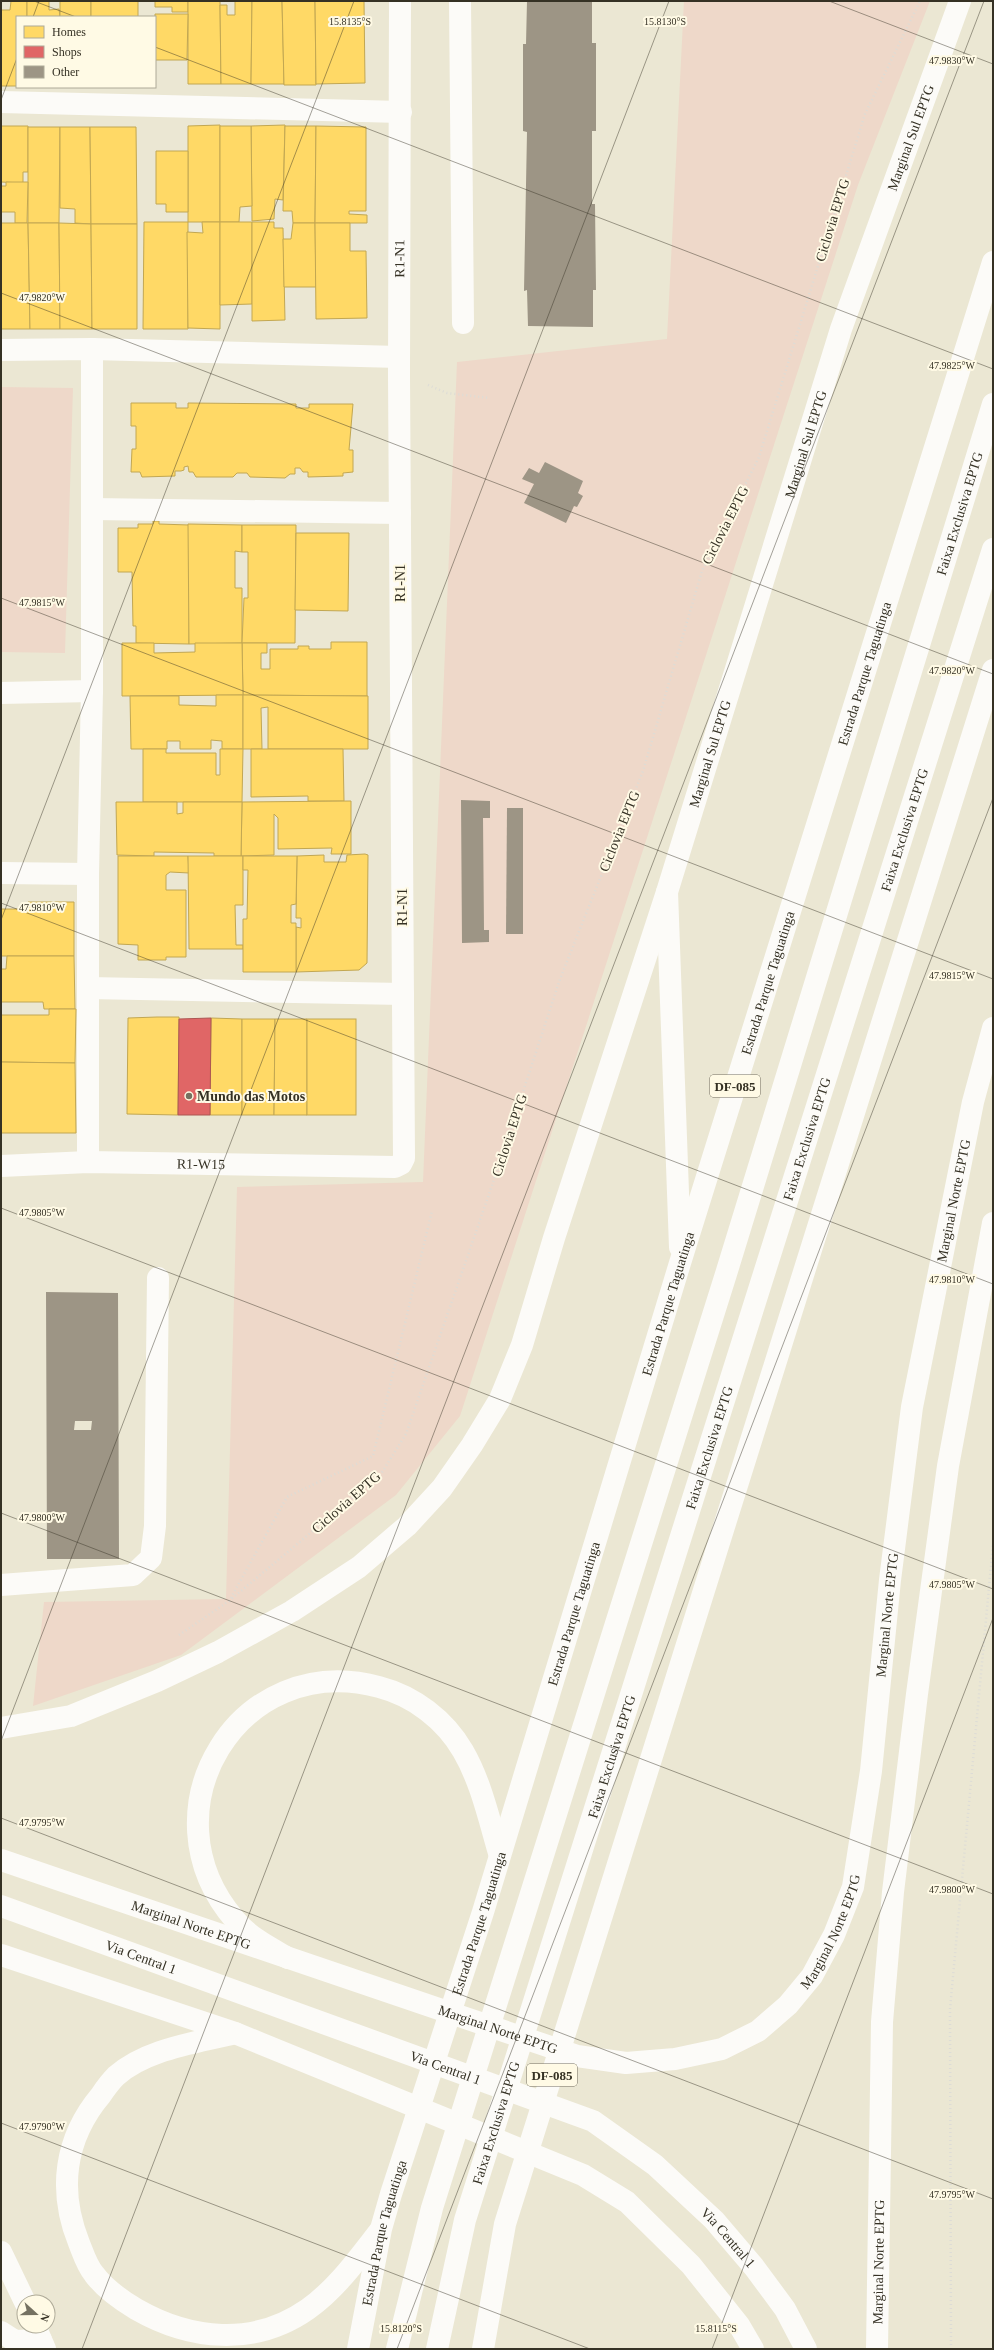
<svg xmlns="http://www.w3.org/2000/svg" width="994" height="2350" viewBox="0 0 994 2350" font-family="'Times New Roman',serif">
  <style>
    .green { fill: #eed8c9 }
    .homes { fill: #ffd966; stroke: #c2a752 }
    .shops { fill: #e06666; stroke: #ad5652 }
    .building { fill: #9d9585; fill-rule: evenodd }
    .lines { fill: none; stroke-linecap: round; stroke-linejoin: round }
    .path { stroke: #dddcd6; stroke-width: 2.5; stroke-dasharray: 1 3; stroke-linecap: butt }
    .minor { stroke: #fcfbf8; stroke-width: 22 }
    .major { stroke: #fcfbf8; stroke-width: 22 }
    .highway { stroke: #fcfbf8; stroke-width: 22 }
    .ticks { fill: none; stroke: #353124; stroke-width: 1; stroke-opacity: 0.45 }
    .poi-dot { fill: #757161; stroke: #fffae5; stroke-width: 1.5 }
    .labels { text-anchor: middle; stroke-width: 4; stroke-linejoin: round; paint-order: stroke }
    .shield { fill: #fffae5; stroke: #726d5e; stroke-width: 1 }
    .shield-label { font-size: 13px; font-weight: bold; fill: #353124 }
    .street-label { font-size: 14px; fill: #353124; stroke: #fffae5 }
    .poi-label { font-size: 14px; font-weight: bold; fill: #353124; stroke: #fffae5; text-anchor: start }
    .ticks-label { font-size: 10px; text-anchor: middle; fill: #353124; stroke: #fffae5; stroke-width: 4; stroke-linejoin: round; paint-order: stroke }
  </style>
  <rect width="100%" height="100%" fill="#ebe7d3"/>
  <!-- green -->
  <g class="green">
    <path d="M 684,1 L 930,1 L 858,185 L 460,1416 L 396,1495 L 181,1655 L 33,1706 L 44,1602 L 226,1599 L 237,1187 L 423,1182 L 457,362 L 667,339 Z"/>
    <path d="M 1,387 L 73,388 L 65,653 L 1,652 Z"/>
  </g>
  <!-- homes -->
  <g class="homes">
    <path d="M 11,1 L 27,1 L 27,17 L 17,17 L 17,86 L 1,86 L 1,10 L 10,10 Z"/>
    <path d="M 27,1 L 49,1 L 49,10 L 59,9 L 60,17 L 27,17 Z"/>
    <rect x="60" y="1" width="31" height="16"/>
    <rect x="91" y="1" width="47" height="16"/>
    <path d="M 155,1 L 188,1 L 188,12 L 172,12 L 172,7 L 155,7 Z"/>
    <path d="M 188,1 L 220,1 L 221,84 L 188,84 Z"/>
    <path d="M 235,1 L 252,1 L 251,84 L 221,84 L 220,5 L 227,5 L 227,15 L 235,15 Z"/>
    <path d="M 252,1 L 282,1 L 284,84 L 251,84 Z"/>
    <path d="M 282,1 L 315,1 L 316,85 L 284,85 Z"/>
    <path d="M 315,1 L 364,1 L 365,83 L 316,84 Z"/>
    <path d="M 155,14 L 188,14 L 187,60 L 155,60 Z"/>
    <path d="M 220,125 L 220,222 L 188,222 L 188,126 Z"/>
    <path d="M 285,125 L 283,200 L 275,199 L 274,219 L 252,221 L 251,126 Z"/>
    <path d="M 1,126 L 28,126 L 28,172 L 23,172 L 23,183 L 1,182 Z"/>
    <path d="M 220,126 L 251,126 L 252,206 L 240,207 L 239,222 L 220,222 Z"/>
    <path d="M 285,126 L 316,126 L 315,223 L 293,223 L 292,211 L 283,211 Z"/>
    <path d="M 316,126 L 366,127 L 366,211 L 349,211 L 349,214 L 367,215 L 367,223 L 315,223 Z"/>
    <path d="M 28,127 L 60,127 L 59,223 L 28,223 Z"/>
    <path d="M 60,127 L 90,127 L 91,224 L 75,223 L 75,209 L 60,208 Z"/>
    <path d="M 90,127 L 136,127 L 137,224 L 91,224 Z"/>
    <path d="M 156,151 L 188,151 L 188,212 L 166,212 L 166,204 L 156,204 Z"/>
    <path d="M 6,182 L 28,182 L 27,223 L 15,223 L 15,212 L 1,212 L 1,186 L 6,186 Z"/>
    <path d="M 144,222 L 188,222 L 188,329 L 143,329 Z"/>
    <path d="M 202,222 L 220,222 L 220,329 L 188,328 L 187,232 L 203,233 Z"/>
    <path d="M 220,222 L 252,222 L 252,304 L 220,305 Z"/>
    <path d="M 252,222 L 274,222 L 274,228 L 283,228 L 285,320 L 252,321 Z"/>
    <path d="M 1,223 L 28,223 L 30,329 L 1,329 Z"/>
    <path d="M 28,223 L 59,223 L 60,329 L 30,329 Z"/>
    <path d="M 59,223 L 91,224 L 92,329 L 60,329 Z"/>
    <path d="M 293,223 L 315,223 L 316,287 L 284,287 L 283,239 L 291,239 Z"/>
    <path d="M 315,223 L 350,223 L 350,251 L 366,251 L 367,318 L 316,319 Z"/>
    <path d="M 91,224 L 137,224 L 137,329 L 92,329 Z"/>
    <path d="M 131,403 L 176,403 L 176,408 L 188,408 L 188,403 L 296,404 L 296,408 L 309,408 L 309,404 L 353,404 L 349,450 L 353,450 L 353,472 L 343,473 L 343,476 L 308,477 L 308,472 L 303,472 L 300,468 L 295,468 L 295,474 L 290,474 L 285,478 L 250,477 L 247,473 L 237,473 L 233,477 L 196,477 L 193,472 L 189,472 L 188,466 L 184,467 L 184,470 L 181,471 L 175,471 L 175,476 L 142,477 L 140,472 L 131,472 L 132,449 L 136,449 L 136,426 L 131,426 Z"/>
    <path d="M 153,521 L 159,521 L 159,524 L 189,525 L 189,644 L 136,643 L 136,626 L 133,626 L 132,572 L 118,572 L 118,528 L 138,528 L 138,524 L 153,524 Z"/>
    <path d="M 188,524 L 242,525 L 242,552 L 235,551 L 235,588 L 242,588 L 242,643 L 189,644 Z"/>
    <path d="M 242,525 L 296,525 L 295,643 L 242,643 L 244,598 L 248,598 L 248,552 L 242,552 Z"/>
    <path d="M 296,533 L 349,533 L 348,611 L 295,610 Z"/>
    <path d="M 331,642 L 367,642 L 367,696 L 243,695 L 242,643 L 267,643 L 267,653 L 261,653 L 261,669 L 270,669 L 270,649 L 298,649 L 298,646 L 309,646 L 309,649 L 331,649 Z"/>
    <path d="M 122,643 L 154,643 L 154,653 L 195,652 L 195,643 L 242,643 L 243,695 L 122,696 Z"/>
    <path d="M 216,695 L 243,695 L 243,749 L 222,749 L 222,741 L 211,740 L 211,749 L 180,749 L 180,741 L 167,741 L 167,749 L 131,749 L 130,696 L 179,696 L 179,705 L 216,706 Z"/>
    <path d="M 243,695 L 368,696 L 368,749 L 268,749 L 268,707 L 261,708 L 262,749 L 243,749 Z"/>
    <path d="M 143,749 L 166,749 L 166,753 L 216,753 L 216,775 L 220,775 L 220,749 L 243,749 L 242,802 L 143,802 Z"/>
    <path d="M 251,749 L 343,749 L 344,801 L 308,801 L 308,796 L 251,797 Z"/>
    <path d="M 351,801 L 351,854 L 331,854 L 332,848 L 278,849 L 278,818 L 274,814 L 274,855 L 241,856 L 242,802 Z"/>
    <path d="M 116,802 L 177,802 L 177,814 L 183,813 L 183,802 L 242,802 L 241,856 L 214,856 L 214,853 L 154,852 L 154,856 L 117,855 Z"/>
    <path d="M 365,854 L 368,855 L 367,963 L 359,970 L 296,972 L 296,927 L 301,928 L 301,918 L 296,918 L 297,856 L 324,855 L 324,862 L 346,862 L 347,855 Z"/>
    <path d="M 118,856 L 188,856 L 189,873 L 170,872 L 166,875 L 166,890 L 186,890 L 186,957 L 166,957 L 166,960 L 138,960 L 138,945 L 118,944 Z"/>
    <path d="M 188,856 L 243,856 L 243,905 L 235,905 L 236,945 L 243,945 L 243,949 L 189,949 Z"/>
    <path d="M 243,856 L 297,856 L 296,904 L 291,905 L 291,923 L 296,923 L 296,972 L 243,972 L 243,919 L 247,919 L 248,870 L 243,870 Z"/>
    <path d="M 28,902 L 74,902 L 74,956 L 1,956 L 1,909 L 28,909 Z"/>
    <path d="M 7,956 L 74,956 L 75,1009 L 44,1009 L 43,1002 L 1,1002 L 1,969 L 6,969 Z"/>
    <path d="M 49,1009 L 76,1009 L 75,1063 L 1,1062 L 1,1015 L 49,1015 Z"/>
    <path d="M 157,1017 L 179,1017 L 178,1115 L 127,1114 L 128,1018 Z"/>
    <path d="M 211,1018 L 242,1019 L 242,1115 L 210,1115 Z"/>
    <path d="M 242,1019 L 275,1019 L 274,1115 L 242,1115 Z"/>
    <path d="M 275,1019 L 307,1019 L 307,1115 L 274,1115 Z"/>
    <rect x="307" y="1019" width="49" height="96"/>
    <path d="M 1,1062 L 75,1063 L 76,1133 L 1,1133 Z"/>
  </g>
  <!-- shops -->
  <path class="shops" d="M 211,1018 L 210,1115 L 178,1115 L 179,1019 Z"/>
  <!-- building -->
  <g class="building">
    <path d="M 527,1 L 592,1 L 592,43 L 596,43 L 596,131 L 592,131 L 592,204 L 595,204 L 596,290 L 593,290 L 593,327 L 528,326 L 527,290 L 524,291 L 527,132 L 523,131 L 523,44 L 526,44 Z"/>
    <path d="M 545,462 L 583,481 L 578,493 L 583,496 L 577,507 L 574,506 L 566,523 L 524,503 L 534,484 L 522,479 L 529,468 L 539,473 Z"/>
    <path d="M 461,800 L 490,801 L 490,818 L 483,818 L 484,930 L 489,930 L 489,942 L 462,943 Z"/>
    <path d="M 507,808 L 523,808 L 523,934 L 506,934 Z"/>
    <path d="M 46,1292 L 118,1293 L 119,1559 L 47,1559 ZM 75,1421 L 92,1421 L 91,1430 L 74,1430 Z"/>
  </g>
  <g class="lines">
    <!-- path -->
    <g class="path">
      <path d="M 428,385 L 447,393 L 490,398"/>
      <path d="M 229,1601 L 381,1474 L 406,1434 L 496,1174 L 560,979 L 643,771 L 702,571 L 759,457 L 865,114 L 920,1"/>
      <path d="M 179,1635 L 229,1601 L 287,1497 L 373,1456 L 432,1211"/>
      <path d="M 951,2349 L 950,2009 L 993,1544"/>
    </g>
    <!-- minor -->
    <g class="minor">
      <path d="M 460,1 L 463,323"/>
      <path d="M 1,102 L 401,112"/>
      <path d="M 1,350 L 92,349 L 399,357"/>
      <path d="M 92,509 L 400,513"/>
      <path d="M 1,693 L 92,691"/>
      <path d="M 1,873 L 88,874"/>
      <path d="M 88,988 L 403,994"/>
      <path d="M 88,1162 L 88,874 L 92,691 L 92,349"/>
      <path id="s1" d="M 1,1166 L 88,1162 L 395,1167 L 401,1164 L 404,1158 L 399,375 L 400,1"/>
      <path d="M 1,1585 L 133,1575 L 151,1558 L 155,1526 L 158,1278"/>
      <path d="M 1,2332 L 15,2341 L 41,2340"/>
      <path id="s2" d="M 397,2349 L 432,2208 L 726,1274 L 993,404"/>
      <path id="s3" d="M 437,2349 L 465,2220 L 993,549"/>
    </g>
    <!-- major -->
    <g class="major">
      <path id="s4" d="M 1,1728 L 71,1716 L 157,1681 L 218,1652 L 292,1611 L 359,1567 L 407,1526 L 442,1488 L 472,1445 L 500,1399 L 522,1345 L 554,1238 L 667,892 L 841,329 L 960,1"/>
      <path id="s5" d="M 1,1860 L 577,2056 L 626,2063 L 675,2059 L 722,2049 L 758,2031 L 788,2005 L 812,1976 L 834,1935 L 853,1887 L 871,1771 L 890,1580 L 912,1407 L 973,1102 L 993,1028"/>
      <path id="s6" d="M 1,1906 L 593,2121 L 655,2165 L 714,2220 L 754,2267 L 785,2309 L 806,2349"/>
      <path d="M 1,2252 L 25,2302"/>
      <path d="M 35,2326 L 45,2349"/>
      <path id="s7" d="M 877,2349 L 882,2022 L 893,1892 L 917,1694 L 948,1466 L 993,1223"/>
    </g>
    <!-- highway -->
    <g class="highway">
      <path d="M 667,892 L 680,1247"/>
      <path d="M 1,1955 L 235,2033 L 583,2175 L 627,2202 L 691,2265 L 739,2325 L 753,2349"/>
      <path d="M 288,1958 C 269,1947 249,1937 235,1920 C 141,1811 239,1649 379,1687 C 414,1696 445,1720 463,1751 C 481,1782 489,1819 499,1853"/>
      <path d="M 235,2033 C 196,2043 146,2049 116,2076 C 110,2082 105,2089 101,2095 C 64,2139 58,2191 79,2243 C 83,2253 87,2266 94,2274 C 104,2288 121,2300 136,2309 C 190,2340 254,2347 308,2309 C 336,2289 357,2260 378,2233"/>
      <path id="s8" d="M 358,2349 L 381,2229 L 391,2194 L 483,1912 L 680,1263 L 993,262"/>
      <path d="M 483,2349 L 505,2224 L 993,670"/>
    </g>
  </g>
  <!-- ticks -->
  <path class="ticks" d="M 34,1 L 76,17M 829,1 L 993,64M 33,17 L 39,1M 155,47 L 993,369M 1,100 L 17,58M 1,293 L 993,674M 1,598 L 993,979M 1,903 L 993,1284M 1,920 L 354,1M 1,1208 L 993,1589M 1,1513 L 993,1894M 1,1741 L 669,1M 1,1818 L 993,2199M 1,2123 L 590,2349M 82,2349 L 984,1M 397,2349 L 993,798M 712,2349 L 993,1618"/>
  <!-- markers -->
  <circle class="poi-dot" cx="189" cy="1096" r="4"/>
  <g class="labels">
    <!-- shield labels -->
    <g class="shield">
      <rect x="710" y="1075" width="50" height="22" rx="3"/>
      <rect x="527" y="2064" width="50" height="22" rx="3"/>
    </g>
    <g class="shield-label">
      <text x="735" y="1091">DF-085</text>
      <text x="552" y="2080">DF-085</text>
    </g>
    <!-- street labels -->
    <g class="street-label">
      <text dy="5" stroke="none"><textPath href="#s4" startOffset="1944">Marginal Sul EPTG</textPath></text>
      <text transform="translate(832 220) rotate(-73)" y="5">Ciclovia EPTG</text>
      <text dy="5" stroke="none"><textPath href="#s1" startOffset="1307">R1-N1</textPath></text>
      <text dy="5" stroke="none"><textPath href="#s4" startOffset="1620">Marginal Sul EPTG</textPath></text>
      <text dy="5" stroke="none"><textPath href="#s2" startOffset="1920">Faixa Exclusiva EPTG</textPath></text>
      <text transform="translate(725 525) rotate(-63)" y="5">Ciclovia EPTG</text>
      <text transform="translate(400 583) rotate(-90)" y="5">R1-N1</text>
      <text dy="5" stroke="none"><textPath href="#s8" startOffset="1751">Estrada Parque Taguatinga</textPath></text>
      <text dy="5" stroke="none"><textPath href="#s4" startOffset="1296">Marginal Sul EPTG</textPath></text>
      <text dy="5" stroke="none"><textPath href="#s3" startOffset="1590">Faixa Exclusiva EPTG</textPath></text>
      <text transform="translate(619 831) rotate(-68)" y="5">Ciclovia EPTG</text>
      <text transform="translate(402 907) rotate(-90)" y="5">R1-N1</text>
      <text dy="5" stroke="none"><textPath href="#s8" startOffset="1427">Estrada Parque Taguatinga</textPath></text>
      <text transform="translate(509 1135) rotate(-72)" y="5">Ciclovia EPTG</text>
      <text dy="5" stroke="none"><textPath href="#s3" startOffset="1266">Faixa Exclusiva EPTG</textPath></text>
      <text dy="5" stroke="none"><textPath href="#s1" startOffset="200">R1-W15</textPath></text>
      <text dy="5" stroke="none"><textPath href="#s5" startOffset="1665">Marginal Norte EPTG</textPath></text>
      <text dy="5" stroke="none"><textPath href="#s8" startOffset="1091">Estrada Parque Taguatinga</textPath></text>
      <text dy="5" stroke="none"><textPath href="#s3" startOffset="942">Faixa Exclusiva EPTG</textPath></text>
      <text transform="translate(346 1502) rotate(-41)" y="5">Ciclovia EPTG</text>
      <text dy="5" stroke="none"><textPath href="#s8" startOffset="767">Estrada Parque Taguatinga</textPath></text>
      <text dy="5" stroke="none"><textPath href="#s5" startOffset="1245">Marginal Norte EPTG</textPath></text>
      <text dy="5" stroke="none"><textPath href="#s3" startOffset="618">Faixa Exclusiva EPTG</textPath></text>
      <text dy="5" stroke="none"><textPath href="#s8" startOffset="443">Estrada Parque Taguatinga</textPath></text>
      <text dy="5" stroke="none"><textPath href="#s5" startOffset="201">Marginal Norte EPTG</textPath></text>
      <text dy="5" stroke="none"><textPath href="#s5" startOffset="921">Marginal Norte EPTG</textPath></text>
      <text dy="5" stroke="none"><textPath href="#s6" startOffset="149">Via Central 1</textPath></text>
      <text dy="5" stroke="none"><textPath href="#s5" startOffset="525">Marginal Norte EPTG</textPath></text>
      <text dy="5" stroke="none"><textPath href="#s6" startOffset="473">Via Central 1</textPath></text>
      <text dy="5" stroke="none"><textPath href="#s3" startOffset="234">Faixa Exclusiva EPTG</textPath></text>
      <text dy="5" stroke="none"><textPath href="#s8" startOffset="119">Estrada Parque Taguatinga</textPath></text>
      <text dy="5" stroke="none"><textPath href="#s6" startOffset="809">Via Central 1</textPath></text>
      <text dy="5" stroke="none"><textPath href="#s7" startOffset="87">Marginal Norte EPTG</textPath></text>
    </g>
    <!-- poi labels -->
    <g class="poi-label">
      <text x="197" y="1101">Mundo das Motos</text>
    </g>
  </g>
  <g class="ticks-label">
    <text x="350" y="25">15.8135°S</text>
    <text x="665" y="25">15.8130°S</text>
    <text x="952" y="64">47.9830°W</text>
    <text x="42" y="301">47.9820°W</text>
    <text x="952" y="369">47.9825°W</text>
    <text x="42" y="606">47.9815°W</text>
    <text x="952" y="674">47.9820°W</text>
    <text x="42" y="911">47.9810°W</text>
    <text x="952" y="979">47.9815°W</text>
    <text x="42" y="1216">47.9805°W</text>
    <text x="952" y="1283">47.9810°W</text>
    <text x="42" y="1521">47.9800°W</text>
    <text x="952" y="1588">47.9805°W</text>
    <text x="42" y="1826">47.9795°W</text>
    <text x="952" y="1893">47.9800°W</text>
    <text x="42" y="2130">47.9790°W</text>
    <text x="952" y="2198">47.9795°W</text>
    <text x="401" y="2332">15.8120°S</text>
    <text x="716" y="2332">15.8115°S</text>
  </g>
  <!-- border -->
  <rect width="994" height="2350" fill="none" stroke="#353124" stroke-width="4"/>
  <!-- legend -->
  <rect x="16" y="16" width="140" height="72" fill="#fffae5" stroke="#aeaa98"/>
  <rect x="24" y="26" width="20" height="12" fill="#ffd966" stroke="#aeaa98"/>
  <text x="52" y="36" font-size="12" fill="#353124">Homes</text>
  <rect x="24" y="46" width="20" height="12" fill="#e06666" stroke="#aeaa98"/>
  <text x="52" y="56" font-size="12" fill="#353124">Shops</text>
  <rect x="24" y="66" width="20" height="12" fill="#9d9585" stroke="#aeaa98"/>
  <text x="52" y="76" font-size="12" fill="#353124">Other</text>
  <!-- north arrow -->
  <g transform="translate(36 2314) rotate(111)"><circle r="19" fill="#fffae5" stroke="#aeaa98"/>
  <path d="M0-3L7 15L0 10L-7 15Z" fill="#757161"/>
  <text y="-6" font-size="11" font-weight="bold" text-anchor="middle" fill="#353124">N</text>
  </g>
</svg>
